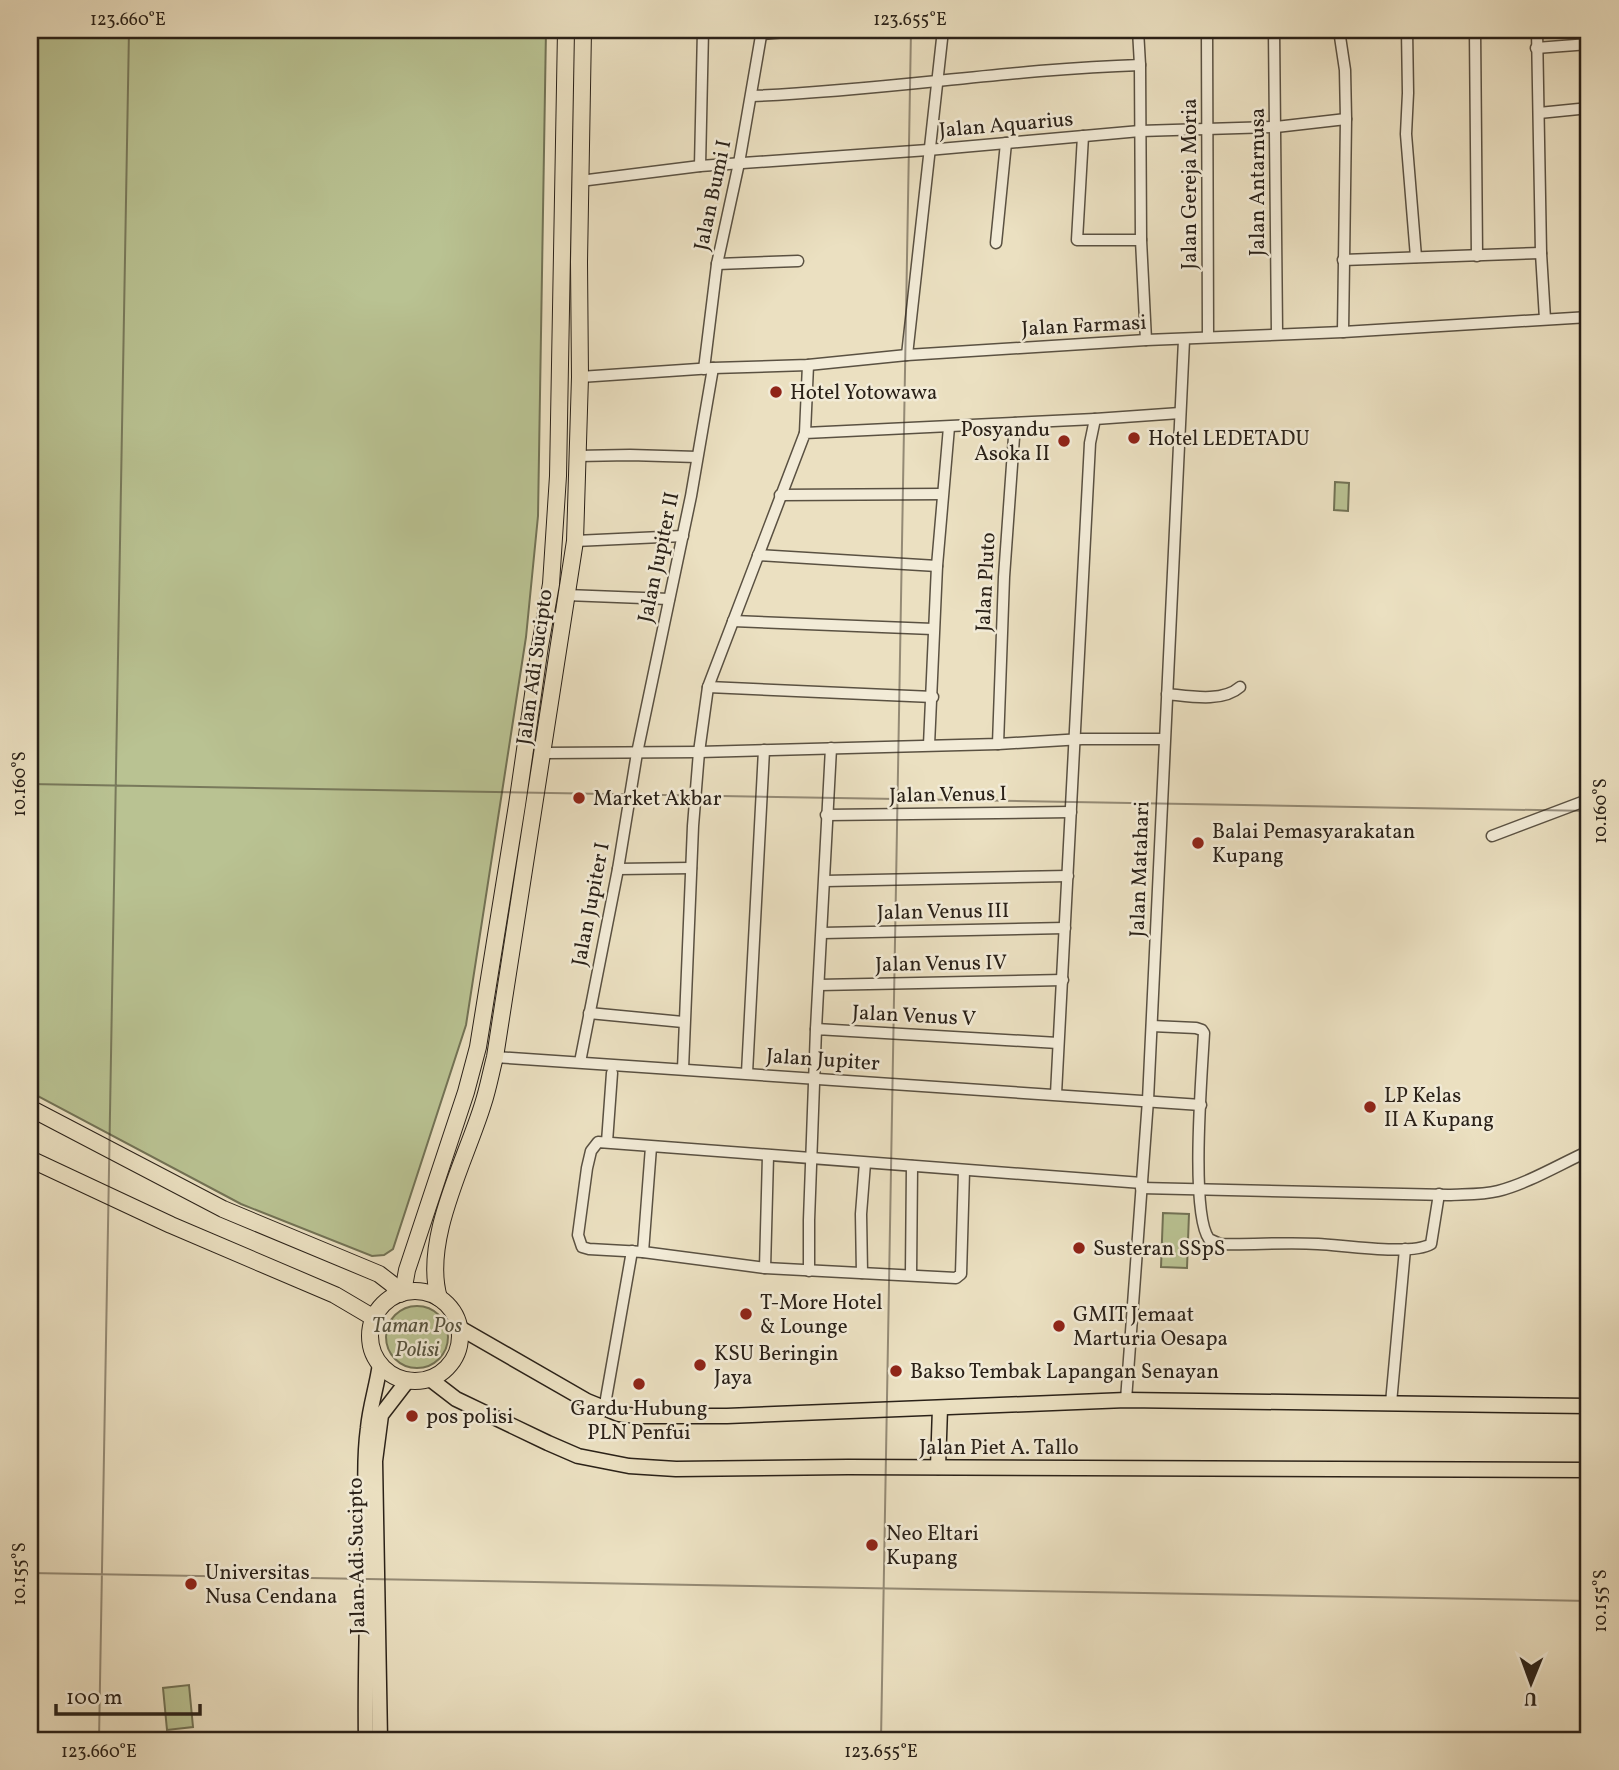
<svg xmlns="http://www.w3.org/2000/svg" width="1619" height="1770" viewBox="0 0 1619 1770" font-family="Vollkorn,serif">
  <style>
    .green { fill: #b9c292; stroke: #727255; stroke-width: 2 }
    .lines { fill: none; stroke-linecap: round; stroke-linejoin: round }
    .minor-casing { stroke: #5a5142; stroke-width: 13 }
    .major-casing { stroke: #2a2118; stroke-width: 17 }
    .highway-casing { stroke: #2a2118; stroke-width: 18 }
    .minor { stroke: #f2ebd7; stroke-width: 10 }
    .major { stroke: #ebe0c1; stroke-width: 14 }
    .highway { stroke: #ebe0c1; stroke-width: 16 }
    .ticks { fill: none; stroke: #2a2118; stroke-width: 2; stroke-opacity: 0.45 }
    .poi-dot { fill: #8f2418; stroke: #f2ebd7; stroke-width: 2.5 }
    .labels { text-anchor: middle; stroke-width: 5; stroke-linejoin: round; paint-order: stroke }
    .street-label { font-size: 21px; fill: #2a2118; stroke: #f2ebd7 }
    .poi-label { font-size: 21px; fill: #2a2118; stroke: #f2ebd7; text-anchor: start }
    .park-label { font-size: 21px; font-style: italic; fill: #55513d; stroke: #f2ebd7 }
    .neatline { fill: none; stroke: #2a2118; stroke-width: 2.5 }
    .ticks-label { font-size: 18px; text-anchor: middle; fill: #2a2118 }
  </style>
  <rect width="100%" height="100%" fill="#ebe0c1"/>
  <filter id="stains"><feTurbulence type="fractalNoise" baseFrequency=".00286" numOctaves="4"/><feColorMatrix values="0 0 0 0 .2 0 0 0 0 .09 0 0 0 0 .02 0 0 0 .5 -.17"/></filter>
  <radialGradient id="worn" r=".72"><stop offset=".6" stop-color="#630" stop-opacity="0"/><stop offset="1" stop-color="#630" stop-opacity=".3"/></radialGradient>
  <!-- green -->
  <g class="green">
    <path d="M 30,30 L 546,30 L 538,516 L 526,637 L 466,1025 L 393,1249 L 384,1255 L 372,1256 L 241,1204 L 30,1092 Z"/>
    <path d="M 1335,482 L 1349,483 L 1348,511 L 1334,510 Z"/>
    <path d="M 1163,1213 L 1189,1214 L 1187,1268 L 1161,1267 Z"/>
    <circle cx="417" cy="1337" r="31"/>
    <path d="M 189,1685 L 193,1727 L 167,1730 L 163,1688 Z"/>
  </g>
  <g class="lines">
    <!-- minor casing -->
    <g class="minor-casing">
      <g id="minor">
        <path d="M 1207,30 L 1208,337"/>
        <path d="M 1274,30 L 1277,333"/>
        <path d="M 1339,30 L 1345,70 L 1346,119 L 1343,332"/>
        <path d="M 1407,30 L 1408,93 L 1406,134 L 1416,257"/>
        <path d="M 1475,30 L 1477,256"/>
        <path d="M 1537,30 L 1541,253 L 1545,319"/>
        <path d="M 762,34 L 809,30"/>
        <path d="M 1536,48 L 1589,44"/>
        <path d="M 1140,65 L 1141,240 L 1146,340"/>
        <path d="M 752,96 C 881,91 1010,69 1140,65 L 1138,30"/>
        <path d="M 1539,113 L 1589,108"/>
        <path d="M 1083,136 L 1077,240 L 1141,240"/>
        <path d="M 700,166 L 703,30"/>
        <path d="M 580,181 L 700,166 L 928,150 L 1140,131 L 1276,127 L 1346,119"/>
        <path d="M 996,243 L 1006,143"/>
        <path d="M 1343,260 L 1541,253"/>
        <path d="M 717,264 L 798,261"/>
        <path d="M 907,355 L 943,30"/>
        <path d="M 704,369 L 717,264 L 739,163 L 762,30"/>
        <path d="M 580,377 L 713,368 L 808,365 L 907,355 L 1146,340 L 1343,332 L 1589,317"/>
        <path d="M 805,433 L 808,365"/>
        <path d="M 577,456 L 630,455 L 697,457"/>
        <path d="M 780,495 L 942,494"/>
        <path d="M 575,541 L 683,536"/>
        <path d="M 758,555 L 937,566"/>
        <path d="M 566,595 L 669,599"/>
        <path d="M 733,621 L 933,629"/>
        <path d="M 708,687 L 933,697"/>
        <path d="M 1167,694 C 1188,696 1222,703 1240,687"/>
        <path d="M 998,744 L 1004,577 L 1015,423"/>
        <path d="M 929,745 L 937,566 L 949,427"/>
        <path d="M 544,753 L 699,752 L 998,744 L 1082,739 L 1164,739"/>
        <path d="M 826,815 L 1071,812"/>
        <path d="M 1492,836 L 1582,802 L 1589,801"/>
        <path d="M 618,869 L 691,868"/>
        <path d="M 825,881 L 1068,876"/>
        <path d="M 822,933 L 1065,928"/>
        <path d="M 819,985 L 1063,980"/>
        <path d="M 589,1013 L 683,1022"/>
        <path d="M 1152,1026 L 1196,1028 L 1202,1030 L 1204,1033 C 1202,1072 1190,1213 1209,1239 L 1220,1244 C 1252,1245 1285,1242 1318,1244 C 1343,1245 1411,1256 1431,1244 L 1439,1194"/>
        <path d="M 816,1029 L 831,748"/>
        <path d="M 495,1057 L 1201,1105"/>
        <path d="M 580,1062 L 618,869 L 637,753 L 691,496 L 713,368"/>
        <path d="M 683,1069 L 693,826 L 699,752 L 708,687 L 805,433 L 1095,419"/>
        <path d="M 747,1073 L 764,750"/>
        <path d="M 1056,1094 L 1090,443 L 1095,419 L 1180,413"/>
        <path d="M 607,1142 L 612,1073"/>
        <path d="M 651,1147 L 643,1252 L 589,1249 L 582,1247 L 578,1235 L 587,1168 L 591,1151 L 598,1142 L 1142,1183"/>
        <path d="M 1141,1188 L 1448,1195 C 1464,1194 1482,1195 1498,1191 C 1529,1183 1560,1164 1589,1151"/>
        <path d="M 643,1252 L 765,1268 L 956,1278 L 961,1274 L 964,1171"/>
        <path d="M 765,1268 L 768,1156"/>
        <path d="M 809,1271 L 809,1220 L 816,1029 L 1058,1043"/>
        <path d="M 862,1273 L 861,1214 L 865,1163"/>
        <path d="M 911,1275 L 912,1166"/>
        <path d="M 1126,1400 L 1148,1100 L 1184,340"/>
        <path d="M 1391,1403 L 1405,1249"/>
        <path d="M 604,1410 L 632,1251"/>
      </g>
    </g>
    <!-- major casing -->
    <g class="major-casing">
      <g id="major">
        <path d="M 460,1328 L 587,1401 L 619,1414 L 637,1416 L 727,1416 L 1126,1400 L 1589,1406"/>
        <path d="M 430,1379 L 456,1399 L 548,1443 L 578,1456 L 629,1466 L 676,1469 L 848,1467 L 1589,1470"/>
        <path d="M 938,1467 L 940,1408"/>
        <path d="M 366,1740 C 365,1683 367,1625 368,1568 C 368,1521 362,1474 368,1428 C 370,1406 377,1386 380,1364"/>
        <path d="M 380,1740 L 375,1461 L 381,1415 L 408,1380"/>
      </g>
    </g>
    <!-- highway casing -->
    <g class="highway-casing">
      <g id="highway">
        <path d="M 30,1108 L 223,1209 L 379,1274 L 392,1284 L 400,1294"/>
        <path d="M 30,1159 L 171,1225 L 335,1295 L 374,1318"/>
        <circle cx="415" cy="1336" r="45"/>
        <path d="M 403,1292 L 407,1270 L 466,1092 L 478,1047 L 517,805 L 540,646 L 551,584 L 558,476 L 566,30"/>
        <path d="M 439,1298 C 422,1240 466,1160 483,1104 C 488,1089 491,1072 495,1057 L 575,541 L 580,377 L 579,262 L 583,30"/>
      </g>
    </g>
    <!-- minor -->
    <use href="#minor" class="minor"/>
    <!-- major -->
    <use href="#major" class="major"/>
    <!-- highway -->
    <use href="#highway" class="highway"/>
  </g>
  <!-- ticks -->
  <path class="ticks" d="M 30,784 L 1589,811M 30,1573 L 1589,1601M 99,1740 L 129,30M 881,1740 L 911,30"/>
  <!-- markers -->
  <g class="poi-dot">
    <circle cx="776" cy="392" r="7"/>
    <circle cx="1134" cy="438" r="7"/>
    <circle cx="1064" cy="441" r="7"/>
    <circle cx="579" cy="798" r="7"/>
    <circle cx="1198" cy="843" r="7"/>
    <circle cx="1370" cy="1107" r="7"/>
    <circle cx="1079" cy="1248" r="7"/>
    <circle cx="746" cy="1314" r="7"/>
    <circle cx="1059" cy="1326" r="7"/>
    <circle cx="700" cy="1365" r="7"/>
    <circle cx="896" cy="1371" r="7"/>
    <circle cx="639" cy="1384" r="7"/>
    <circle cx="412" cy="1416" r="7"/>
    <circle cx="872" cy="1545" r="7"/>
    <circle cx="191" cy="1584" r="7"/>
  </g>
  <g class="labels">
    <!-- street labels -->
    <g class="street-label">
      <text transform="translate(1006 124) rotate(-5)" y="7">Jalan Aquarius</text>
      <text transform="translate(1257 182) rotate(-90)" y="7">Jalan Antarnusa</text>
      <text transform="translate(1189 184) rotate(-90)" y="7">Jalan Gereja Moria</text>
      <text transform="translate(712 195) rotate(-78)" y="7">Jalan Bumi I</text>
      <text transform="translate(1084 325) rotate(-3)" y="7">Jalan Farmasi</text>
      <text transform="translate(658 557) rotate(-78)" y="7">Jalan Jupiter II</text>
      <text transform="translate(985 582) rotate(-87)" y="7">Jalan Pluto</text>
      <text transform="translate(534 667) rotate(-82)" y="7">Jalan Adi Sucipto</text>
      <text transform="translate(948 794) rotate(-1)" y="7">Jalan Venus I</text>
      <text transform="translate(1139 869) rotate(-88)" y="7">Jalan Matahari</text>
      <text transform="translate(590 904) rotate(-79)" y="7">Jalan Jupiter I</text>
      <text transform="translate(943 911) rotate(-1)" y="7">Jalan Venus III</text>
      <text transform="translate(941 963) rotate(-1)" y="7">Jalan Venus IV</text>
      <text transform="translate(914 1015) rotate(3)" y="7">Jalan Venus V</text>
      <text transform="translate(823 1059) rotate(4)" y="7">Jalan Jupiter</text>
      <text x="999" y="1454">Jalan Piet A. Tallo</text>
      <text transform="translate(356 1556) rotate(-91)" y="7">Jalan Adi Sucipto</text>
    </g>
    <!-- poi labels -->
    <g class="poi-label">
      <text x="790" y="399">Hotel Yotowawa</text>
      <text x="1050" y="436" text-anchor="end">Posyandu<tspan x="1050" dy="24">Asoka II</tspan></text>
      <text x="1148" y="445">Hotel LEDETADU</text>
      <text x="593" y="805">Market Akbar</text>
      <text x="1212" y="838">Balai Pemasyarakatan<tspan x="1212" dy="24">Kupang</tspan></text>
      <text x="1384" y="1102">LP Kelas<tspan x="1384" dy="24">II A Kupang</tspan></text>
      <text x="1093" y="1255">Susteran SSpS</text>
      <text x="760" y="1309">T-More Hotel<tspan x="760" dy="24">&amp; Lounge</tspan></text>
      <text x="1073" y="1321">GMIT Jemaat<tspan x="1073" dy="24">Marturia Oesapa</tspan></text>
      <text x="714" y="1360">KSU Beringin<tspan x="714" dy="24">Jaya</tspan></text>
      <text x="910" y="1378">Bakso Tembak Lapangan Senayan</text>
      <text x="639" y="1415" text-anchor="middle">Gardu Hubung<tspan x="639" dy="24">PLN Penfui</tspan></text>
      <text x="426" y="1423">pos polisi</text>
      <text x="886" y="1540">Neo Eltari<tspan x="886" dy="24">Kupang</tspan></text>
      <text x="205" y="1579">Universitas<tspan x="205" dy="24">Nusa Cendana</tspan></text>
    </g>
    <!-- park labels -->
    <g class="park-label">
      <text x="417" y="1332">Taman Pos<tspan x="417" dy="24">Polisi</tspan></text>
    </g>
  </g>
  <!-- margin -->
  <rect width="1619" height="1770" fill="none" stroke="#ebe0c1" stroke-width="77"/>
  <!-- north arrow -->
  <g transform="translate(1531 1683) rotate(181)" stroke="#f2ebd7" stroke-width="5" paint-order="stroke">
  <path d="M0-5L12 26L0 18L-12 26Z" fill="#2a2118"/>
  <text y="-10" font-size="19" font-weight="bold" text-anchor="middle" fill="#2a2118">U</text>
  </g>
  <!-- scale -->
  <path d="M56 1704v10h144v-10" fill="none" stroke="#2a2118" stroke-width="3.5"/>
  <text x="66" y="1704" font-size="21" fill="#2a2118" stroke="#f2ebd7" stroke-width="5" paint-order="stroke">100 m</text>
  <rect x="38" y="38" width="1542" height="1694" class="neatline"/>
  <g class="ticks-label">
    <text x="128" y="25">123.660°E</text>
    <text x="910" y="25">123.655°E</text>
    <text transform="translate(19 784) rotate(-90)" y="6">10.160°S</text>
    <text transform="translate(1600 811) rotate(-90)" y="6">10.160°S</text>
    <text transform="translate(19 1574) rotate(-90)" y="6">10.155°S</text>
    <text transform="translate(1600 1601) rotate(-90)" y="6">10.155°S</text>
    <text x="99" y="1757">123.660°E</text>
    <text x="881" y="1757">123.655°E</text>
  </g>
  <rect width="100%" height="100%" filter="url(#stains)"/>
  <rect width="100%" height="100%" fill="url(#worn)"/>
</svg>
